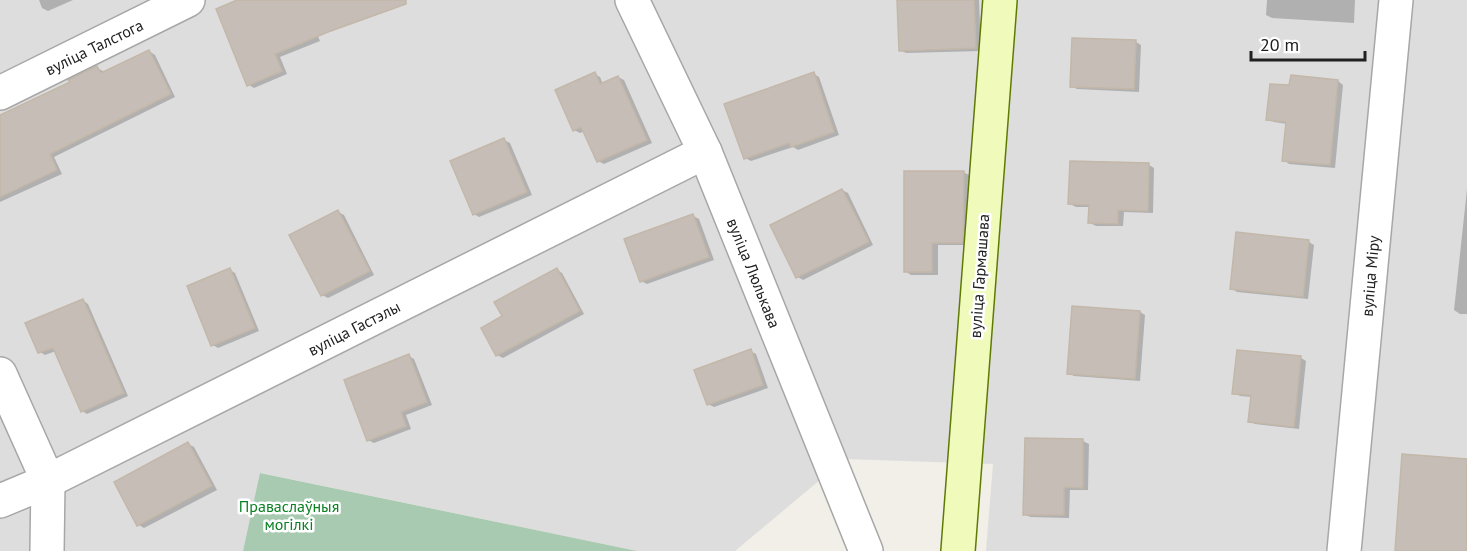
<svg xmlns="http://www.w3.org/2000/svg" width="1467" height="551" viewBox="0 0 1467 551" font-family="'PT Sans',sans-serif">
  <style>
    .residential { fill: #dedddd }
    .cemetery { fill: #a8cab1 }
    .shadow { fill: #0003 }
    .building { fill: #c6beb6; stroke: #c3b7a9; stroke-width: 1.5 }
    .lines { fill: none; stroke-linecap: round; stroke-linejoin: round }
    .minor-casing { stroke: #a7a7a7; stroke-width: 36 }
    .secondary-casing { stroke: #5f7a04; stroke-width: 36 }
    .minor { stroke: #fff; stroke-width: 33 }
    .secondary { stroke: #effabb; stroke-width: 33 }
    .labels { text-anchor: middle; stroke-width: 5; stroke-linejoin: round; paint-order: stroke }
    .street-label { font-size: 16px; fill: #202020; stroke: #fff }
    .park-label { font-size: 16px; fill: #0b8124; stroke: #fff }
  </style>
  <rect width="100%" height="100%" fill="#f1efe7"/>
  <!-- residential -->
  <path class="residential" d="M 0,0 L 1467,0 L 1467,551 L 986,551 L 993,464 L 845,459 L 735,551 L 637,551 L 261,473 L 243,551 L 0,551 Z"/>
  <!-- cemetery -->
  <path class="cemetery" d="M 260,473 L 637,551 L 243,551 Z"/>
  <!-- shadow -->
  <g class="shadow">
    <path d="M 39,0 L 73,0 L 48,11 L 42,8 Z"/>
    <path d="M 241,0 L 303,0 L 320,41 L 280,57 L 287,74 L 254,88 L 249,85 Z"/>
    <path d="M 899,0 L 979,0 L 981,51 L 906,53 L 900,50 Z"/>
    <path d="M 1267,0 L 1355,0 L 1354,23 L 1272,18 L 1266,15 Z"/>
    <path d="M 1136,42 L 1141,45 L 1139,92 L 1077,89 L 1071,86 Z"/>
    <path d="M 149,51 L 155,55 L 175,97 L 54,157 L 62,174 L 0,202 L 0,117 L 72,83 L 97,68 L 103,71 L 104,74 Z"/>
    <path d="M 595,74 L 600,77 L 603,84 L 618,77 L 624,80 L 652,143 L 604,164 L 598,161 L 585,131 L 580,133 L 574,130 Z"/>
    <path d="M 814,74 L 819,77 L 839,135 L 798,150 L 793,147 L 751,161 L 745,158 Z"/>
    <path d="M 1338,81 L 1343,85 L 1335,168 L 1289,164 L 1284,160 L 1287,124 L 1274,122 L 1268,119 L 1291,87 Z"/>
    <path d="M 504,140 L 510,143 L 532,195 L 479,217 L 474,214 Z"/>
    <path d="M 1149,165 L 1154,168 L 1153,213 L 1124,212 L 1123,226 L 1096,226 L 1090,223 L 1091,207 L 1076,207 L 1070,204 Z"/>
    <path d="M 963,172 L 969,175 L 968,245 L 938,245 L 938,275 L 911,275 L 905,271 Z"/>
    <path d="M 1467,189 L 1467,314 L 1460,314 L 1454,310 Z"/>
    <path d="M 842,190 L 848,193 L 873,245 L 803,280 L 798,277 Z"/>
    <path d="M 338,212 L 344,215 L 374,275 L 328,298 L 322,295 Z"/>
    <path d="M 693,216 L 699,219 L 714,260 L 647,284 L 641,281 Z"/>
    <path d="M 1309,242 L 1314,245 L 1308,299 L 1237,292 L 1231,288 Z"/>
    <path d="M 230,270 L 235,273 L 259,331 L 218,348 L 213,345 Z"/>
    <path d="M 557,270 L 562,273 L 584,314 L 503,358 L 497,355 L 504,317 Z"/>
    <path d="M 82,300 L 88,304 L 128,396 L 87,414 L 82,411 L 56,351 L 45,355 L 40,352 Z"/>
    <path d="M 1140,312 L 1145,315 L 1140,381 L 1074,376 L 1069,373 Z"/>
    <path d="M 750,351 L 756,354 L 768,388 L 714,407 L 708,404 Z"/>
    <path d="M 409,356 L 414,359 L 432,405 L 406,415 L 411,429 L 374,443 L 368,440 Z"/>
    <path d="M 1301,358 L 1306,361 L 1299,429 L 1255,424 L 1250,421 L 1252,397 L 1240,396 L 1234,393 Z"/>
    <path d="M 1083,441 L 1089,444 L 1088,490 L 1070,490 L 1069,518 L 1030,517 L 1024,514 Z"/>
    <path d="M 188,444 L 194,447 L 217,490 L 144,528 L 139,525 Z"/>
  </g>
  <!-- building -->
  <g class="building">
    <path d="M 237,0 L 406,0 L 406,4 L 328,32 L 275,54 L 282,71 L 247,86 L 216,9 Z"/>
    <path d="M 897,0 L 974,0 L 976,48 L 899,51 Z"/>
    <path d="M 1072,38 L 1136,40 L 1134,89 L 1070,87 Z"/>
    <path d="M 149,50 L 171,94 L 50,154 L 57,170 L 0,197 L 0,115 L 70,82 L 68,80 L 97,66 L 101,73 Z"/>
    <path d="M 595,72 L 600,84 L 618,76 L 647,140 L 597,162 L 581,127 L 573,131 L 555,90 Z"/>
    <path d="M 814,72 L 834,132 L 791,147 L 789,143 L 744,159 L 724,104 Z"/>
    <path d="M 1291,75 L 1338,80 L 1330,165 L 1282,161 L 1286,122 L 1266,120 L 1270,84 L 1289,85 Z"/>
    <path d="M 504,138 L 527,192 L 473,215 L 450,161 Z"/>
    <path d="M 1070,161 L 1149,163 L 1148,211 L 1118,210 L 1118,224 L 1088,223 L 1089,205 L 1068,204 Z"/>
    <path d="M 904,171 L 964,171 L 963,243 L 932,243 L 932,272 L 904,272 Z"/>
    <path d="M 842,189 L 869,242 L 796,278 L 770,225 Z"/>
    <path d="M 338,210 L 370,271 L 321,296 L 289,235 Z"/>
    <path d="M 693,214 L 709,257 L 640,282 L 624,239 Z"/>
    <path d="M 1236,232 L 1309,240 L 1303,297 L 1230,289 Z"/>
    <path d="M 230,268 L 255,328 L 211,346 L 187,286 Z"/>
    <path d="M 557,268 L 580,311 L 496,356 L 481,328 L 502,316 L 494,302 Z"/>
    <path d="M 83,299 L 124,393 L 81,412 L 53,348 L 38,353 L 25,323 Z"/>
    <path d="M 1072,306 L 1140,311 L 1135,379 L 1067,374 Z"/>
    <path d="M 751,349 L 763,385 L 707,405 L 694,370 Z"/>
    <path d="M 1237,350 L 1301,356 L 1294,427 L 1248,422 L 1251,395 L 1232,394 Z"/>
    <path d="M 409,354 L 427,402 L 401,412 L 406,426 L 367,441 L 344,380 Z"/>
    <path d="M 1025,438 L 1083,439 L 1083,488 L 1064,487 L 1064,515 L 1023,515 Z"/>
    <path d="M 188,442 L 212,486 L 137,526 L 114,482 Z"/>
    <path d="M 1402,454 L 1467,459 L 1467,551 L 1395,551 Z"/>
  </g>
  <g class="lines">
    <!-- minor casing -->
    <g class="minor-casing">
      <g id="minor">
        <path d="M 632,0 L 705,152 L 866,551"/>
        <path d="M 0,93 L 188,0"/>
        <path d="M 0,374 L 48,481 L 47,551"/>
        <path d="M 0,501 L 48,481 L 705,152"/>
        <path d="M 1344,551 L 1396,0"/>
      </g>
    </g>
    <!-- secondary casing -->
    <g class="secondary-casing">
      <path id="secondary" d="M 958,551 L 1000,0"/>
    </g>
    <!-- minor -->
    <use href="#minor" class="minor"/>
    <!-- secondary -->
    <use href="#secondary" class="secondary"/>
  </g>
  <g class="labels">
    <!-- street labels -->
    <g class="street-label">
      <text transform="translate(94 47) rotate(-26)" y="6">вуліца Талстога</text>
      <text transform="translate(754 273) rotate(68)" y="6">вуліца Люлькава</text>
      <text transform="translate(979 276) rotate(-86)" y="6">вуліца Гармашава</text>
      <text transform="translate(1370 276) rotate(-85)" y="6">вуліца Міру</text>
      <text transform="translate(354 328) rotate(-27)" y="6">вуліца Гастэлы</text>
    </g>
    <!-- park labels -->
    <g class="park-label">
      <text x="289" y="512">Праваслаўныя<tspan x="289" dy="18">могілкі</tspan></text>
    </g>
  </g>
  <!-- scale -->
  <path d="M1251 51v9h114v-9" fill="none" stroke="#202020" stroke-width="3"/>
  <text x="1260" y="51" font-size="18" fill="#202020" stroke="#ffffff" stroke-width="4.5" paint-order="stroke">20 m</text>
</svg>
